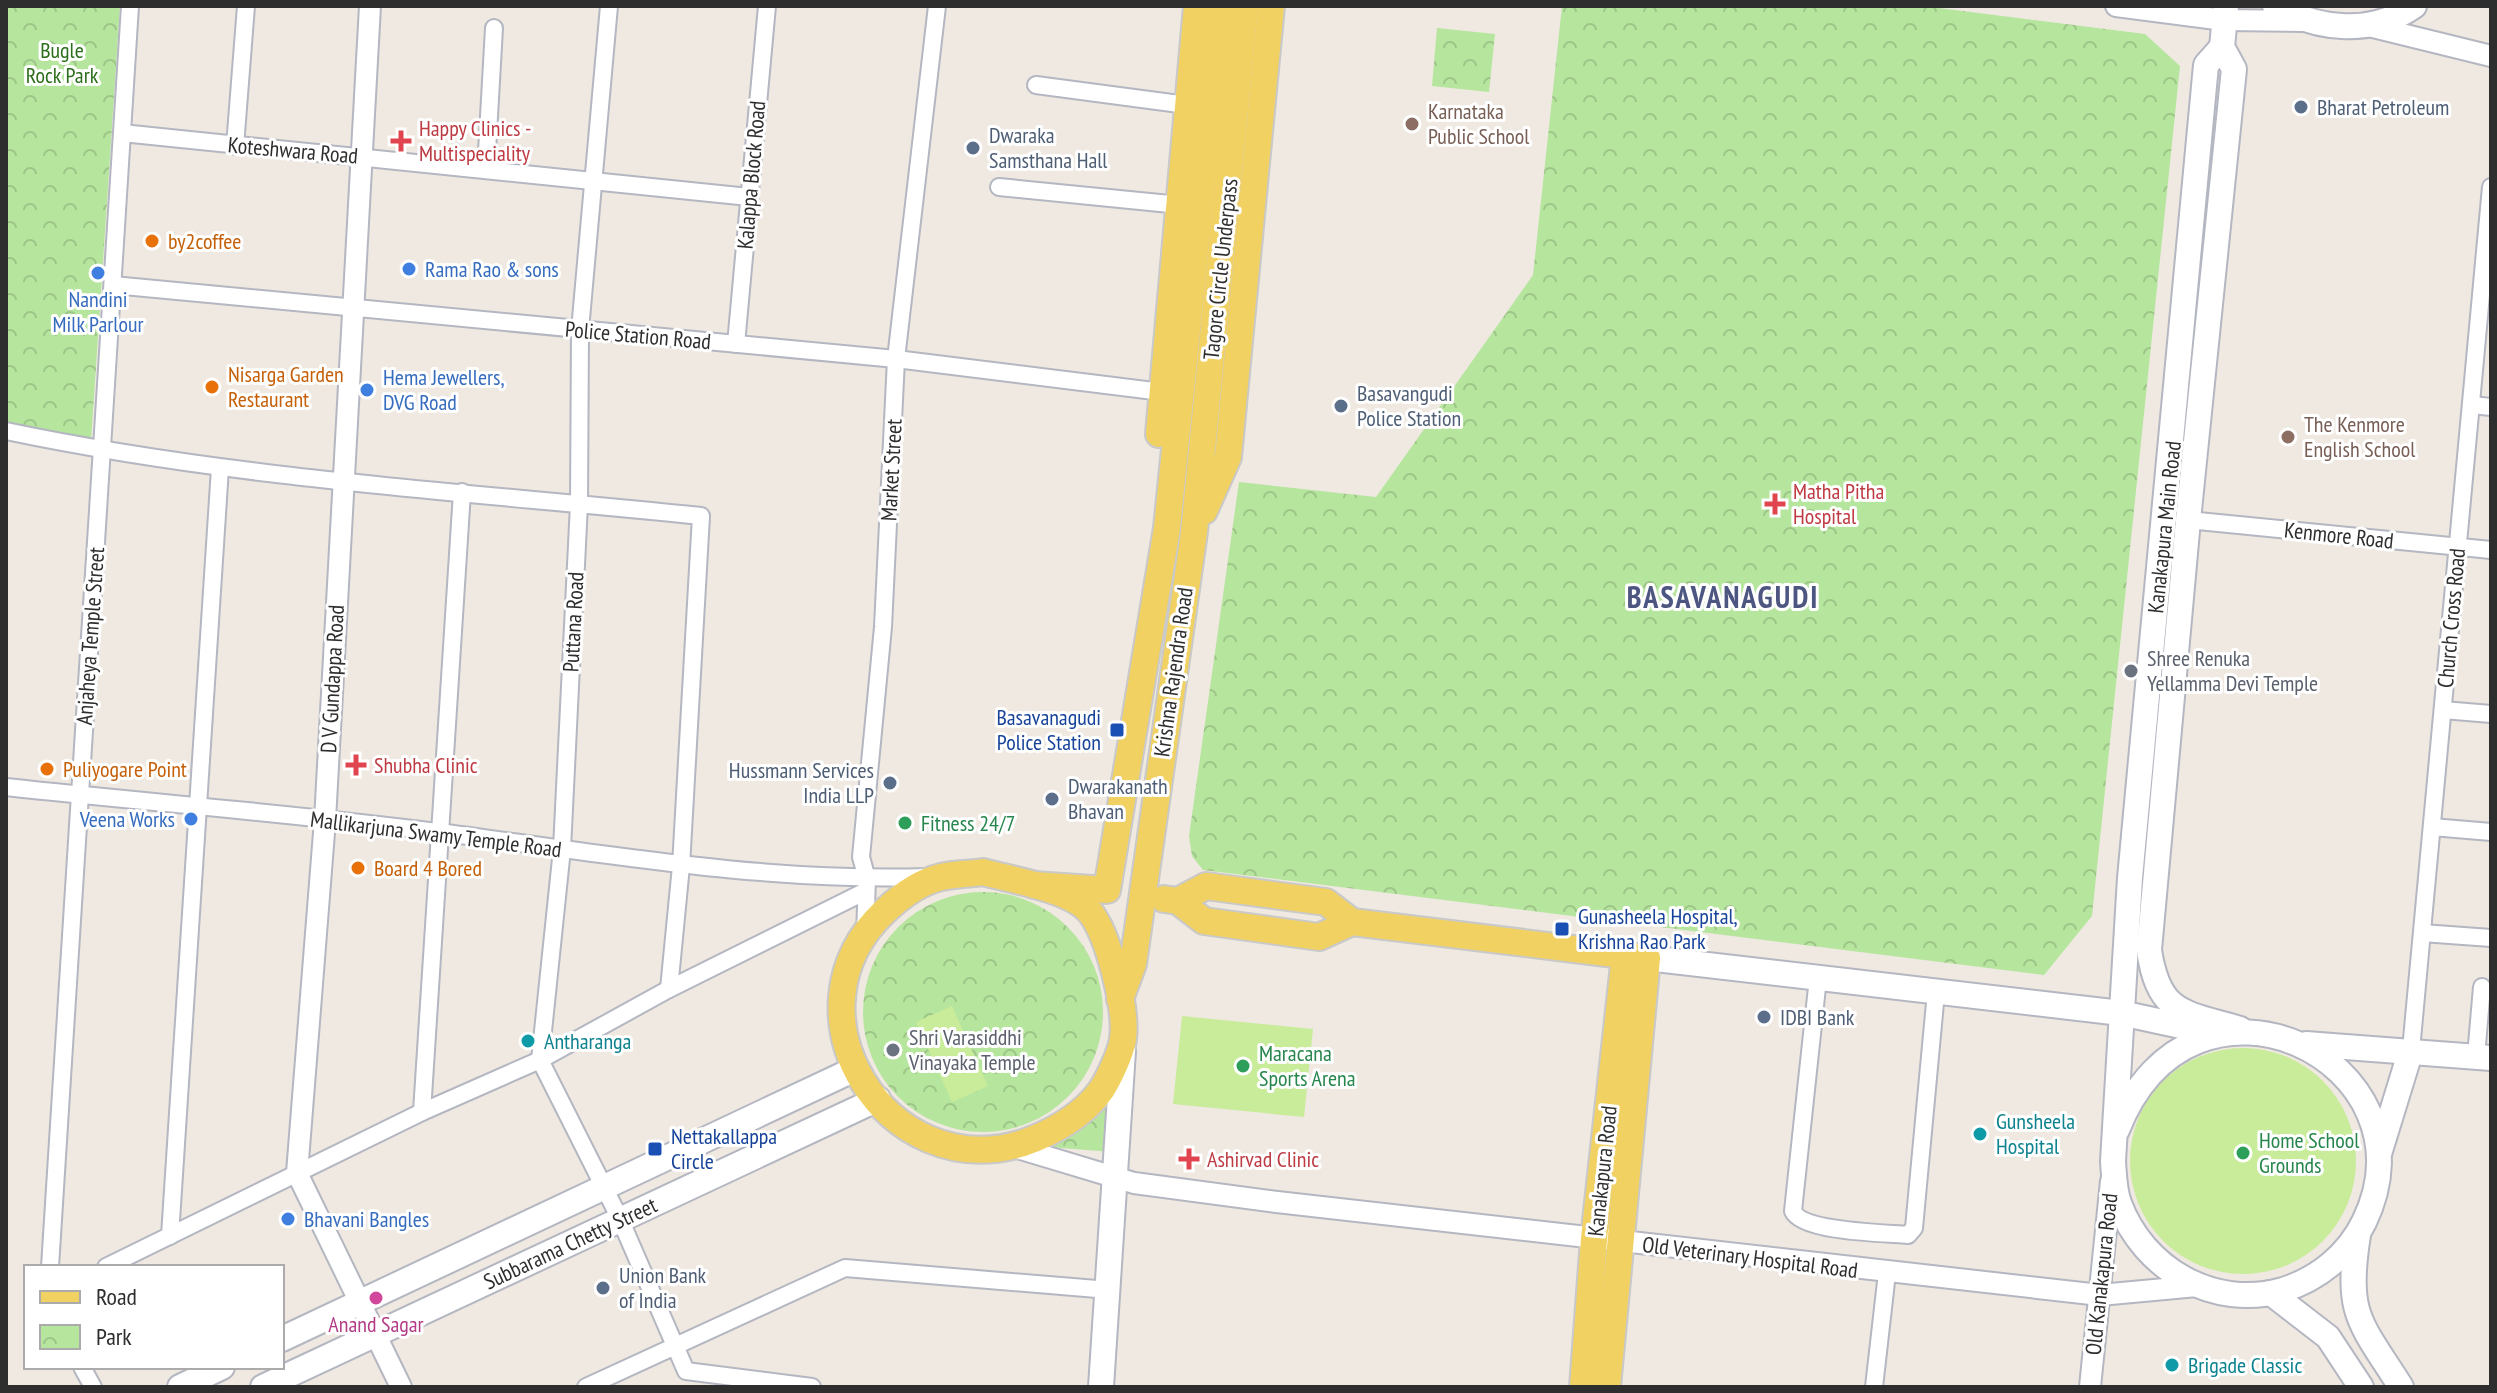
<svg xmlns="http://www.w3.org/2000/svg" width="2497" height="1393" viewBox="0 0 2497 1393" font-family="'PT Sans Narrow',sans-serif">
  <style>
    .park { fill: url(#park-crowns) }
    .pitch { fill: #c9ec9a }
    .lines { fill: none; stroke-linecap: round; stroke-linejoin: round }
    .minor-casing { stroke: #b4b7c1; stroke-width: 20 }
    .tertiary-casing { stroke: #b4b7c1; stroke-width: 24 }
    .secondary-casing { stroke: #b4b7c1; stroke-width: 28 }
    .primary-casing { stroke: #c9c9c9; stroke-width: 30 }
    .minor { stroke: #fff; stroke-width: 16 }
    .tertiary { stroke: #fff; stroke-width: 20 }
    .secondary { stroke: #fff; stroke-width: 24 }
    .primary { stroke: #f2d163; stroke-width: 26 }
    .service-dot { fill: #5c6f8a; stroke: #fff; stroke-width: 3 }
    .education-dot { fill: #8d6e63; stroke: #fff; stroke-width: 3 }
    .health-dot { fill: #e0444e; stroke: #fff; stroke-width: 3 }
    .food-dot { fill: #e8710a; stroke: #fff; stroke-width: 3 }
    .shop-dot { fill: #3f7fe0; stroke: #fff; stroke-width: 3 }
    .worship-dot { fill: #6b7280; stroke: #fff; stroke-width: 3 }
    .transit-dot { fill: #1a4fb4; stroke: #fff; stroke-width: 3 }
    .leisure-dot { fill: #2e9e5b; stroke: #fff; stroke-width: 3 }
    .culture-dot { fill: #0f9aa8; stroke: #fff; stroke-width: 3 }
    .hotel-dot { fill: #d1479c; stroke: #fff; stroke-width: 3 }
    .labels { text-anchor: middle; stroke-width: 6; stroke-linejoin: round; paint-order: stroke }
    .park-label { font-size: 22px; fill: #2c6e1b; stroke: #fff }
    .service-label { font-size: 22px; fill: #4e5e75; stroke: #fff; text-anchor: start }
    .education-label { font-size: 22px; fill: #785e54; stroke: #fff; text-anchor: start }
    .health-label { font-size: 22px; fill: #be3a42; stroke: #fff; text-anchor: start }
    .street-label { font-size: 22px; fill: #2e2e2e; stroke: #fff }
    .food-label { font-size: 22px; fill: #c56008; stroke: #fff; text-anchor: start }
    .shop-label { font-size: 22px; fill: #366cbe; stroke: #fff; text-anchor: start }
    .worship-label { font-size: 22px; fill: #5b616d; stroke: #fff; text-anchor: start }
    .transit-label { font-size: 22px; fill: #164399; stroke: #fff; text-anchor: start }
    .leisure-label { font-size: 22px; fill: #27864d; stroke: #fff; text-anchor: start }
    .culture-label { font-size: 22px; fill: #0d838f; stroke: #fff; text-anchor: start }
    .hotel-label { font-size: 22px; fill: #b23c85; stroke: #fff }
    .district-label { font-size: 30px; font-weight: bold; letter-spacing: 2px; fill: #4d5680; stroke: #fff }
  </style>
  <defs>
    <pattern id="park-crowns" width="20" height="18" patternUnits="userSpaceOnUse" patternTransform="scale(2)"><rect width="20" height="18" fill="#b6e59e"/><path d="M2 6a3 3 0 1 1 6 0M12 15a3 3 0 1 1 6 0" fill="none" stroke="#9dc588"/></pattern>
  </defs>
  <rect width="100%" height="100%" fill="#efe9e1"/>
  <!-- park -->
  <g class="park">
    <path d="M 6,6 L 120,6 L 91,442 L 6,423 Z"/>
    <path d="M 1562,6 L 1923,6 L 2145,34 L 2180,66 L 2092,916 L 2044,975 L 1203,870 L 1192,856 L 1189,836 L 1239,482 L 1376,497 L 1533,275 Z"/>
    <path d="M 1437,28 L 1495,34 L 1489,92 L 1432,86 Z"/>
    <circle cx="983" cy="1012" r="120"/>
    <path d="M 1112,1096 L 1112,1152 L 1049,1147 Z"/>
  </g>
  <!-- pitch -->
  <g class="pitch">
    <path d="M 952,1006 L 988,1086 L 952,1102 L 916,1022 Z"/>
    <path d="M 1182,1016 L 1313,1029 L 1304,1117 L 1173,1104 Z"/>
    <circle cx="2243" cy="1161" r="113"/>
  </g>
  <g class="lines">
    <!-- minor casing -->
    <g class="minor-casing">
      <g id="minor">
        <path d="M 609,6 L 580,330 L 579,504 L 562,849 L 540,1060 L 620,1219 L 686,1371 L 812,1387"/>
        <path d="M 1036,85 L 1187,105"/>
        <path d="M 122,133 L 749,197"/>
        <path d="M 235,146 L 246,6"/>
        <path d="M 486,169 L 494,28"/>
        <path d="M 999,187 L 1180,205"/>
        <path d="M 113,285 L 896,359 L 1162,392"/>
        <path d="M 736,344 L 767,6"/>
        <path d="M 2471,405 L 2491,407"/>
        <path d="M 6,431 C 234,479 469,492 701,516 L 681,866 L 669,989"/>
        <path d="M 2188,520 L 2491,550"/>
        <path d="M 2443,710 L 2491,714"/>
        <path d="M 6,787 C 152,803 300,814 446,833 C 606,854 765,882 927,877"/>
        <path d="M 2432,827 L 2491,832"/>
        <path d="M 2422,933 L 2491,938"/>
        <path d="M 865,934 L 867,879 L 861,857 L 883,627 L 896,359 L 937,6"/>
        <path d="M 1818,978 L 1793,1211 C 1802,1232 1885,1233 1908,1235 L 1914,1228 L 1936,992"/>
        <path d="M 2411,1050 L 2491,187"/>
        <path d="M 2476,1056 L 2482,987"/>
        <path d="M 422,1112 L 462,492"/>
        <path d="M 170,1236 L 220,468"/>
        <path d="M 50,1267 L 130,6"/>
        <path d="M 106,1267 L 422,1112 L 540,1060 L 669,989 L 866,891"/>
        <path d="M 82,1367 L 93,1387"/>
        <path d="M 586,1387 L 845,1268 L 1109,1290"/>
        <path d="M 1874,1387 L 1887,1273"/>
      </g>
    </g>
    <!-- tertiary casing -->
    <g class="tertiary-casing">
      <g id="tertiary">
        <path d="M 370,6 L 325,820 L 297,1173 L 401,1387"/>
        <path d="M 2116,6 L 2224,20 L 2302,21"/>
        <path d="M 2369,26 L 2491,56"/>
        <path d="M 1011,1146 L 1134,1183 L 1277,1202 L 2100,1295 L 2197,1286"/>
        <path d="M 2090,1387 L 2111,1181"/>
      </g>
    </g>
    <!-- secondary casing -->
    <g class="secondary-casing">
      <g id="secondary">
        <path d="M 2226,6 L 2222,47 L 2234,69 L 2188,520 L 2149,950 C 2159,1015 2183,1012 2240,1029"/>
        <path d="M 2275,6 C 2319,30 2371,36 2414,6"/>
        <path d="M 1647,958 L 2121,1013 L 2204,1031"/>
        <path d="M 2306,1044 L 2491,1058"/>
        <path d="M 2117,1130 C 2192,938 2442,1062 2364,1222 C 2348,1255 2318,1279 2283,1290 C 2214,1310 2143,1269 2119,1203 C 2114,1190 2114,1174 2113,1161 L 2130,878 L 2206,65 L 2222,47"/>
        <path d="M 2379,1154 L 2411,1050"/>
        <path d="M 2358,1235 C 2345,1315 2360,1322 2401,1387"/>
        <path d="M 2271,1293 L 2328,1337 L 2361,1387"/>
        <path d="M 282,1339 L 855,1069"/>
        <path d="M 180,1387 L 222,1367"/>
        <path d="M 263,1387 L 878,1099"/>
        <path d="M 1101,1387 L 1123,1051"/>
      </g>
    </g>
    <!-- primary casing -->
    <g class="primary-casing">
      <g id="primary">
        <path d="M 1159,434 L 1197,6"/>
        <path d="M 1204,511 L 1228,457 L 1271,6"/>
        <path d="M 983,872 C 1012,880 1071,889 1090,912 C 1109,936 1127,1009 1123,1039 C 1121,1053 1109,1078 1102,1089 C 1084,1115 1052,1133 1023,1143 C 886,1186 778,1011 885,911 C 901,896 920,882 941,877 C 955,874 970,874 983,872 Z"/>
        <path d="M 1034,885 L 1107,890 L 1167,528 L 1220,6"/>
        <path d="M 1164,899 L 1178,901 L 1204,921 L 1319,937 L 1352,922"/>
        <path d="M 1178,901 L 1206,886 L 1326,902 L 1352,922 L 1647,958 L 1607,1387"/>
        <path d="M 1120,999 L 1133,964 L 1194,532 L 1245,6"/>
        <path d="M 1583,1387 L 1594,1239 L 1625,956"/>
      </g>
    </g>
    <!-- minor -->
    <use href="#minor" class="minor"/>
    <!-- tertiary -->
    <use href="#tertiary" class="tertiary"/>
    <!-- secondary -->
    <use href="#secondary" class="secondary"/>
    <!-- primary -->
    <use href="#primary" class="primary"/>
  </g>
  <!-- markers -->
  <g class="service-dot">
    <circle cx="2301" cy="107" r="8"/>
    <circle cx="973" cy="148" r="8"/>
    <circle cx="1341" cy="406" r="8"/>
    <circle cx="890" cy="783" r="8"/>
    <circle cx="1052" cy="799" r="8"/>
    <circle cx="1764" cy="1017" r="8"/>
    <circle cx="603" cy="1288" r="8"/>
  </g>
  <g class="education-dot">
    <circle cx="1412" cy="124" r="8"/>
    <circle cx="2288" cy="437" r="8"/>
  </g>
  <g class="health-dot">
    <path d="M397 129h8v8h8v8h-8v8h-8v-8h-8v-8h8z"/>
    <path d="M1771 492h8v8h8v8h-8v8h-8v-8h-8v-8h8z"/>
    <path d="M352 753h8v8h8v8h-8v8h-8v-8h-8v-8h8z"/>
    <path d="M1185 1147h8v8h8v8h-8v8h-8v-8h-8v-8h8z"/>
  </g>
  <g class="food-dot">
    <circle cx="152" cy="241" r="8"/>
    <circle cx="212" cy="387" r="8"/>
    <circle cx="47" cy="769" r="8"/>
    <circle cx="358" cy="868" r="8"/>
  </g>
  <g class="shop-dot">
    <circle cx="409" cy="269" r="8"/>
    <circle cx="98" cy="273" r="8"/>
    <circle cx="367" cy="390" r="8"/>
    <circle cx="191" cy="819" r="8"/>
    <circle cx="288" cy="1219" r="8"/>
  </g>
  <g class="worship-dot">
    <circle cx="2131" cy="671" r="8"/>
    <circle cx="893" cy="1050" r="8"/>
  </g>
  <g class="transit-dot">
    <rect x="1109" y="722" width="16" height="16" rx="4"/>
    <rect x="1554" y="921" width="16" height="16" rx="4"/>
    <rect x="647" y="1141" width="16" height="16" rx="4"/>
  </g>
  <g class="leisure-dot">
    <circle cx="905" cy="823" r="8"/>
    <circle cx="1243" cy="1066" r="8"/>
    <circle cx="2243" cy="1153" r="8"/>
  </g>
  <g class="culture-dot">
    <circle cx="528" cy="1041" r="8"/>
    <circle cx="1980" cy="1134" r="8"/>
    <circle cx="2172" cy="1365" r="8"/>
  </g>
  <circle class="hotel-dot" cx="376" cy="1298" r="8"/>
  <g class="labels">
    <!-- park labels -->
    <g class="park-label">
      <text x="62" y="58">Bugle<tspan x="62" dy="25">Rock Park</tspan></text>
    </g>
    <!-- service labels -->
    <g class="service-label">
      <text x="2317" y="115">Bharat Petroleum</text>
      <text x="989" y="143">Dwaraka<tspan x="989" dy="25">Samsthana Hall</tspan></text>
      <text x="1357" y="401">Basavangudi<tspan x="1357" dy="25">Police Station</tspan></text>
      <text x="874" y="778" text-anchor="end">Hussmann Services<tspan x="874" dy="25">India LLP</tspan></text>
      <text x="1068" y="794">Dwarakanath<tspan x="1068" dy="25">Bhavan</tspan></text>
      <text x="1780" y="1025">IDBI Bank</text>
      <text x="619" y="1283">Union Bank<tspan x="619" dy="25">of India</tspan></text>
    </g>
    <!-- education labels -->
    <g class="education-label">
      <text x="1428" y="119">Karnataka<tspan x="1428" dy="25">Public School</tspan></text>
      <text x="2304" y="432">The Kenmore<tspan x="2304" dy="25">English School</tspan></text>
    </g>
    <!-- health labels -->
    <g class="health-label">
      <text x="419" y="136">Happy Clinics -<tspan x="419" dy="25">Multispeciality</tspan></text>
      <text x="1793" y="499">Matha Pitha<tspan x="1793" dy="25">Hospital</tspan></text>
      <text x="374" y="773">Shubha Clinic</text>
      <text x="1207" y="1167">Ashirvad Clinic</text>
    </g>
    <!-- street labels -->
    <g class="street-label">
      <text transform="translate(293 150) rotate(5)" y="8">Koteshwara Road</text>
      <text transform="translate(751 175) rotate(-85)" y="8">Kalappa Block Road</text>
      <text transform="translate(1220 269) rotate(-84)" y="8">Tagore Circle Underpass</text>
      <text transform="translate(638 335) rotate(5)" y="8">Police Station Road</text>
      <text transform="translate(891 470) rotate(-87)" y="8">Market Street</text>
      <text transform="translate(2164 527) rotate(-84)" y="8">Kanakapura Main Road</text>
      <text transform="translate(2339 535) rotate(6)" y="8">Kenmore Road</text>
      <text transform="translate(2451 618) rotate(-85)" y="8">Church Cross Road</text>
      <text transform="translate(573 622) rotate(-87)" y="8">Puttana Road</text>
      <text transform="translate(90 636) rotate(-86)" y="8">Anjaheya Temple Street</text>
      <text transform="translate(1173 672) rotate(-82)" y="8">Krishna Rajendra Road</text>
      <text transform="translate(332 679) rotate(-87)" y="8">D V Gundappa Road</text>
      <text transform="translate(436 834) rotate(7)" y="8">Mallikarjuna Swamy Temple Road</text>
      <text transform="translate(1602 1171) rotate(-84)" y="8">Kanakapura Road</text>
      <text transform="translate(570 1243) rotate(-25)" y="8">Subbarama Chetty Street</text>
      <text transform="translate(1750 1257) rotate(7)" y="8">Old Veterinary Hospital Road</text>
      <text transform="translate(2101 1274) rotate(-84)" y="8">Old Kanakapura Road</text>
    </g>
    <!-- food labels -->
    <g class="food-label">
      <text x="168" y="249">by2coffee</text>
      <text x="228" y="382">Nisarga Garden<tspan x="228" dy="25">Restaurant</tspan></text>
      <text x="63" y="777">Puliyogare Point</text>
      <text x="374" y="876">Board 4 Bored</text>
    </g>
    <!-- shop labels -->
    <g class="shop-label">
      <text x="425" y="277">Rama Rao &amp; sons</text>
      <text x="98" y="307" text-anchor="middle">Nandini<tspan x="98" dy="25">Milk Parlour</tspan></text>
      <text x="383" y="385">Hema Jewellers,<tspan x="383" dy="25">DVG Road</tspan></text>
      <text x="175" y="827" text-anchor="end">Veena Works</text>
      <text x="304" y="1227">Bhavani Bangles</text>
    </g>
    <!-- worship labels -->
    <g class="worship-label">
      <text x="2147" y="666">Shree Renuka<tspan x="2147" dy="25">Yellamma Devi Temple</tspan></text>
      <text x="909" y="1045">Shri Varasiddhi<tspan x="909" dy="25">Vinayaka Temple</tspan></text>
    </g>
    <!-- transit labels -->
    <g class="transit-label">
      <text x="1101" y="725" text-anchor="end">Basavanagudi<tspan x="1101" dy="25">Police Station</tspan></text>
      <text x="1578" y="924">Gunasheela Hospital,<tspan x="1578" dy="25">Krishna Rao Park</tspan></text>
      <text x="671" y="1144">Nettakallappa<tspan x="671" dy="25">Circle</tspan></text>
    </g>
    <!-- leisure labels -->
    <g class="leisure-label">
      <text x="921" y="831">Fitness 24/7</text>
      <text x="1259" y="1061">Maracana<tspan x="1259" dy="25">Sports Arena</tspan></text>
      <text x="2259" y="1148">Home School<tspan x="2259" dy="25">Grounds</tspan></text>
    </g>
    <!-- culture labels -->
    <g class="culture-label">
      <text x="544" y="1049">Antharanga</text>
      <text x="1996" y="1129">Gunsheela<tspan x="1996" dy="25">Hospital</tspan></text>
      <text x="2188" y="1373">Brigade Classic</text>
    </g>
    <!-- hotel labels -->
    <g class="hotel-label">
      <text x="376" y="1332">Anand Sagar</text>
    </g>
    <!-- district labels -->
    <g class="district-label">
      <text x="1723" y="608">BASAVANAGUDI</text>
    </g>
  </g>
  <!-- border -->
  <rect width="2497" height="1393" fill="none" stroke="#2e2e2e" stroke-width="16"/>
  <!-- legend -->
  <rect x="24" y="1265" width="260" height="104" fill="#ffffff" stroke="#ababab" stroke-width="2"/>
  <rect x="40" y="1291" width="40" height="12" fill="#f2d163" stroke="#ababab" stroke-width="2"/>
  <text x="96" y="1305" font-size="24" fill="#2e2e2e">Road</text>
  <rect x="40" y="1325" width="40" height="24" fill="url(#park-crowns)" stroke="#ababab" stroke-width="2"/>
  <text x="96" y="1345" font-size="24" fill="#2e2e2e">Park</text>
</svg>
